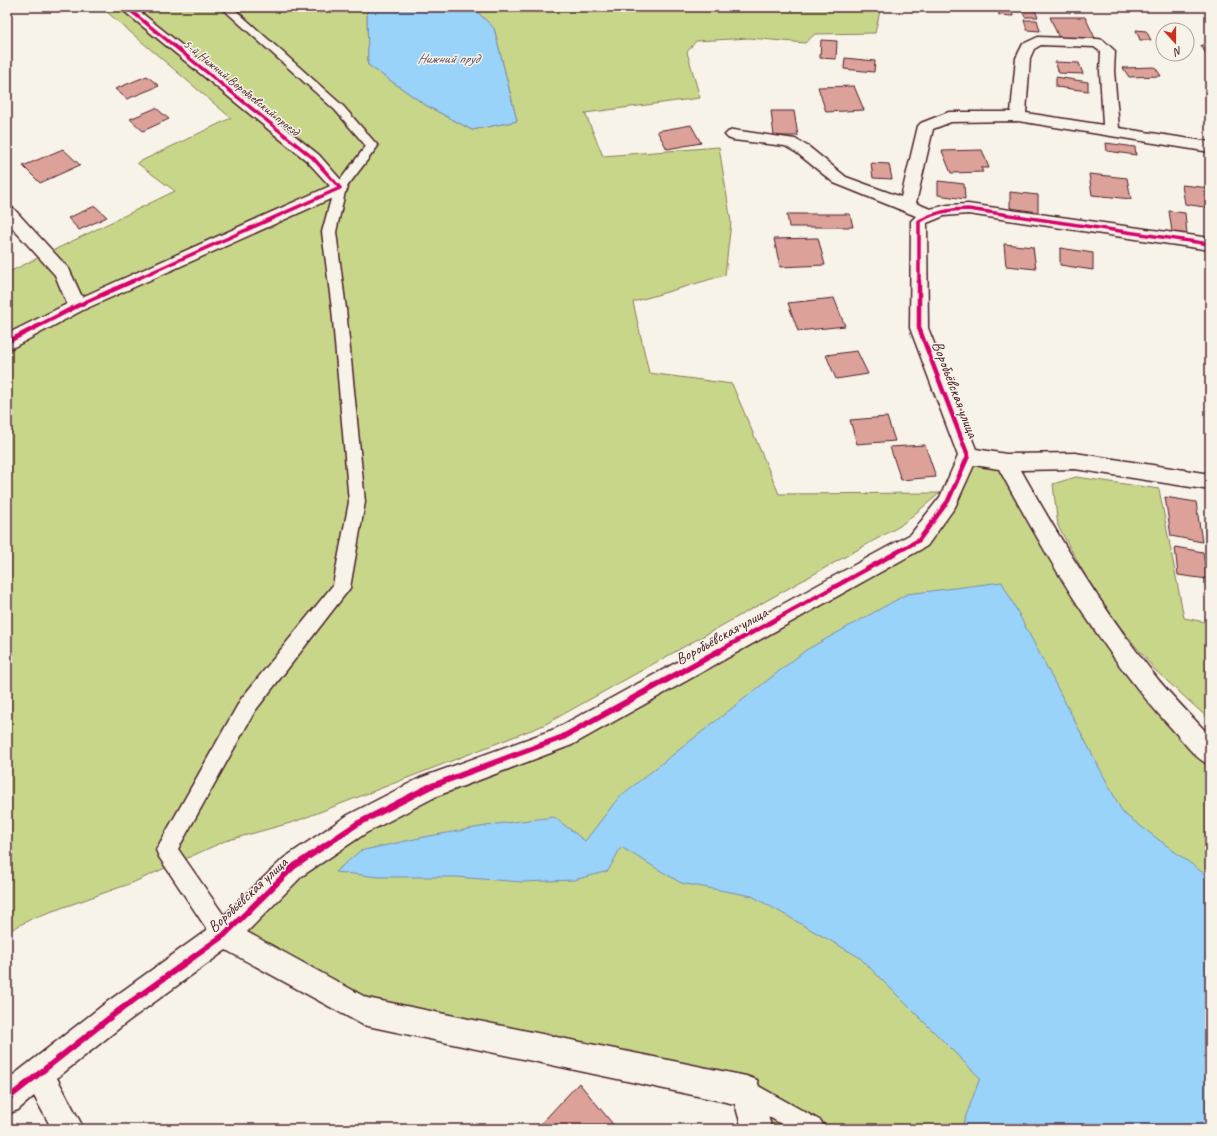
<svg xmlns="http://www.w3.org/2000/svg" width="1217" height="1136" viewBox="0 0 1217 1136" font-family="Caveat,sans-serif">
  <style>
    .green { fill: #c8d68a; stroke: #897a5a }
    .water { fill: #9ad3fa; stroke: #7a8ba7 }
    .building { fill: #dca29a; stroke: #4a1f2b }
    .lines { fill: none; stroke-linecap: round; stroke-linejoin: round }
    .lane-casing { stroke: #4a1f2b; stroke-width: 3 }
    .street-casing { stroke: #4a1f2b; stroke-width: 3 }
    .lane { fill: #f7f3e8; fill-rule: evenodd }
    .street { fill: #f7f3e8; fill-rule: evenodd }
    .cycleway-far2-casing { stroke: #f7f3e8; stroke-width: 5.5 }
    .cycleway-far1-casing { stroke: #f7f3e8; stroke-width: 7 }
    .cycleway-casing { stroke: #f7f3e8; stroke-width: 8 }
    .cycleway-far2 { stroke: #d6006c; stroke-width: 3.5 }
    .cycleway-far1 { stroke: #d6006c; stroke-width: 4.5 }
    .cycleway { stroke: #d6006c; stroke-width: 6 }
    .labels { text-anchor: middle; stroke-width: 3; stroke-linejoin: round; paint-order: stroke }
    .far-street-label { font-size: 13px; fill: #4a1f2b; stroke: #f7f3e8 }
    .far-water-label { font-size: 14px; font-style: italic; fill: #5e4c5f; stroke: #f7f3e8 }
    .street-label { font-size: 16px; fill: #4a1f2b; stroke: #f7f3e8 }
  </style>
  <rect width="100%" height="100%" fill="#f7f3e8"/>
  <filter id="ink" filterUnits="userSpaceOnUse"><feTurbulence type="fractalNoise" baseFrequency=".025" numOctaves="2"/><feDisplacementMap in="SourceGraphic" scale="8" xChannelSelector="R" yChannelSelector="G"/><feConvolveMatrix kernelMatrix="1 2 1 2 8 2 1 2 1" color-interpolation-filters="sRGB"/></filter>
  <g filter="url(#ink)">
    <!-- green -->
    <g class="green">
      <path d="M 101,7 L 367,7 L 368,65 L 427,106 L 472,130 L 517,121 L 494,28 L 472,7 L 881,7 L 875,33 L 815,34 L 805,43 L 750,38 L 696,41 L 687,52 L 700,98 L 585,113 L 603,156 L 719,147 L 731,222 L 725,275 L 633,302 L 649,373 L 732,384 L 779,494 L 940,493 L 900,526 L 544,725 L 294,822 L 225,841 L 132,883 L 33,918 L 7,932 L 7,273 L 175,191 L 137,163 L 231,118 Z"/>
      <path d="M 968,456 L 1006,462 L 1035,516 L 1210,753 L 1210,1129 L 757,1129 L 746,1091 L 363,1011 L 224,935 L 357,824 L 563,737 L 919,540 Z"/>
      <path d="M 1076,477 L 1159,489 L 1184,618 L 1210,623 L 1210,720 L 1156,671 L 1101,604 L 1058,526 L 1053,484 Z"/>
    </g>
    <!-- water -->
    <g class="water">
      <path d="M 367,7 L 472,7 L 494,28 L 517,121 L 472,130 L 427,106 L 368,65 Z"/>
      <path d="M 1002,582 L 1123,813 L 1210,878 L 1210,1129 L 961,1129 L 980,1078 L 859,957 L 752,896 L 681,883 L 621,847 L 608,871 L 574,880 L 522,882 L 456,877 L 379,877 L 335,872 L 360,851 L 424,837 L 497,824 L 554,817 L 585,841 L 619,797 L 806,650 L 907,594 Z"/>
    </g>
    <!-- building -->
    <g class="building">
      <path d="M 1020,7 L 1033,7 L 1038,17 L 1025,17 Z"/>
      <path d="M 998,8 L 1012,9 L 1013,16 L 999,15 Z"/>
      <path d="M 1050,17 L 1085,17 L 1095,38 L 1059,38 Z"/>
      <path d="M 1024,20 L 1037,20 L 1040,31 L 1027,30 Z"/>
      <path d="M 1136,30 L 1146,31 L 1151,40 L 1140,40 Z"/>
      <path d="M 821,40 L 837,41 L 836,59 L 820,58 Z"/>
      <path d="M 1201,45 L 1210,45 L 1210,61 Z"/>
      <path d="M 845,58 L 875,61 L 874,72 L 844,69 Z"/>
      <path d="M 1055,62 L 1079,63 L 1083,74 L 1059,73 Z"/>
      <path d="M 1155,67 L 1161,76 L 1129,77 L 1123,68 Z"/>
      <path d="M 147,76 L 159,86 L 127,99 L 115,89 Z"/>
      <path d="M 1056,77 L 1088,82 L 1088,91 L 1056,87 Z"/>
      <path d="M 854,86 L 864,110 L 826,112 L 818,87 Z"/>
      <path d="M 156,108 L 169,119 L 143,131 L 130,119 Z"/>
      <path d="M 771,111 L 794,111 L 798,136 L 774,136 Z"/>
      <path d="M 691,125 L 701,143 L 667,149 L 657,131 Z"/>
      <path d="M 1106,143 L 1135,147 L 1136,155 L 1107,151 Z"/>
      <path d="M 63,149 L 80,165 L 40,183 L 23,166 Z"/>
      <path d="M 982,150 L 989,168 L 981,168 L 983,172 L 951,173 L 942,151 Z"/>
      <path d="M 871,163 L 889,164 L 892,179 L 873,178 Z"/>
      <path d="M 1089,174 L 1127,178 L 1131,199 L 1092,195 Z"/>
      <path d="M 938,181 L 964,184 L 965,199 L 938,195 Z"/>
      <path d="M 1182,185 L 1210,188 L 1210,208 L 1185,204 Z"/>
      <path d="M 1010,192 L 1038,195 L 1038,212 L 1010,208 Z"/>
      <path d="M 95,206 L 107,217 L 79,230 L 68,218 Z"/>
      <path d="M 1169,211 L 1185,213 L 1187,234 L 1172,232 Z"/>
      <path d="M 787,214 L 850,214 L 853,227 L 789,227 Z"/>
      <path d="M 818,238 L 825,265 L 780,267 L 774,239 Z"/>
      <path d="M 1004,244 L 1033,247 L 1036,269 L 1006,266 Z"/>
      <path d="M 1060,248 L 1093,253 L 1093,270 L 1060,265 Z"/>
      <path d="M 834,298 L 845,326 L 798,331 L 788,303 Z"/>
      <path d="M 857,351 L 868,374 L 836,379 L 826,355 Z"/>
      <path d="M 887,417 L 895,441 L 857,444 L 850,420 Z"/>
      <path d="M 925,445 L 936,477 L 901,480 L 890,447 Z"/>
      <path d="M 1165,497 L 1196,502 L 1202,542 L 1171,536 Z"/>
      <path d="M 1175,547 L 1203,552 L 1207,579 L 1178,575 Z"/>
      <path d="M 579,1083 L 617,1129 L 536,1129 Z"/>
    </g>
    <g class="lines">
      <!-- lane casing -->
      <g class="lane-casing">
        <g id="lane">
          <path d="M 221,7 L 232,7 L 343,106 L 378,146 L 346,188 L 336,232 L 346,309 L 365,502 L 350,588 L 255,711 L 178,849 L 232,927 L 235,935 L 232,943 L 224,946 L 216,943 L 159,857 L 156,850 L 241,699 L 333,585 L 349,502 L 332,309 L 322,232 L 334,188 L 366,146 L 335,110 Z"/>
          <path d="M 746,1079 L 821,1121 L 825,1129 L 790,1129 L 738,1099 L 734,1091 L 738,1083 Z"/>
        </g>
      </g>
      <!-- street casing -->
      <g class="street-casing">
        <g id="street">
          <path d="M 119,7 L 134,7 L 319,155 L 348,188 L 346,192 L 83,310 L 14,347 L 7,349 L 7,334 L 67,304 L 55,275 L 7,222 L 7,207 L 13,208 L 69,269 L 82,297 L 330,186 L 307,161 Z"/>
          <path d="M 1038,37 L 1098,39 L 1103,40 L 1115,51 L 1114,71 L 1119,128 L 1210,142 L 1210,152 L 1018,121 L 951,122 L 933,129 L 916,203 L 930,209 L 948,205 L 968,204 L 1210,238 L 1210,250 L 968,214 L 944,216 L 927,223 L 928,328 L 976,449 L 1006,454 L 1075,453 L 1210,474 L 1210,490 L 1075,469 L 1021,470 C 1060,540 1103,609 1153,673 C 1170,695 1191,715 1210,736 L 1210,765 C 1195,759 1184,742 1173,730 C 1102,653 1049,561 999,469 L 974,465 L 955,507 L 927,546 L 572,745 L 437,796 L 366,833 L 302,876 L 247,932 L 367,998 L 746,1076 L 757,1080 L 772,1129 L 742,1129 L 735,1104 L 363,1025 L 226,950 L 127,1022 L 57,1078 L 84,1129 L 52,1129 L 34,1096 L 18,1110 L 7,1114 L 7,1080 L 107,1002 L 214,925 L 284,858 L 348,815 L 420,778 L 555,729 L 911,534 L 940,497 L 958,456 L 910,328 L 911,221 L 916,216 L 834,183 L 797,153 L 785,146 L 733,140 L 728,138 L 725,135 L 728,132 L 733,130 L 795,139 L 809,147 L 846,177 L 901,197 L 918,126 L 921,123 L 949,112 L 1011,112 L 1016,58 L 1023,44 ZM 1041,45 L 1094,47 L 1101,52 L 1100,71 L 1103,125 L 1026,113 L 1030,58 L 1034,49 Z"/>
        </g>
      </g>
      <!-- lane -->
      <use href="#lane" class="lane"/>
      <!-- street -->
      <use href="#street" class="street"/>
      <!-- cycleway-far2 casing -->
      <g class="cycleway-far2-casing">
        <g id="cycleway-far2">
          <path d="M 126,7 L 313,158 L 340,188 L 130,282"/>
          <path d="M 919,282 L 919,221 C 935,212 950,209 968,209 L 1210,244"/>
        </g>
      </g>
      <!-- cycleway-far1 casing -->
      <g class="cycleway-far1-casing">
        <g id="cycleway-far1">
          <path d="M 7,342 L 77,306 L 133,281"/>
          <path d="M 717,652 L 919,540 L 948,501 L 968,456 L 919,328 L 919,281"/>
        </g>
      </g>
      <!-- cycleway casing -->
      <g class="cycleway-casing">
        <path id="cycleway" d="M 7,1099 L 117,1012 L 224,935 L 293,867 L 357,824 L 429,787 L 563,737 L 719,651"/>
      </g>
      <!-- cycleway-far2 -->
      <use href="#cycleway-far2" class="cycleway-far2"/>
      <!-- cycleway-far1 -->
      <use href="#cycleway-far1" class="cycleway-far1"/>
      <!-- cycleway -->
      <use href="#cycleway" class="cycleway"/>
    </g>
  </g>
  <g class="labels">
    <!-- far-street labels -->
    <g class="far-street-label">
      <text transform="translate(242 87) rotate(39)" y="5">5-й Нижний Воробъевский проезд</text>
    </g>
    <!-- far-water labels -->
    <g class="far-water-label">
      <text x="448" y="63">Нижний пруд</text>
    </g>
    <!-- street labels -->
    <g class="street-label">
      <text transform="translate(956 389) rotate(69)" y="6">Воробьёвская улица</text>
      <text transform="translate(721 635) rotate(-29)" y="6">Воробьёвская улица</text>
      <text transform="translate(247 894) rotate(-43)" y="6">Воробьёвская улица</text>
    </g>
  </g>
  <!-- margin -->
  <rect width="1217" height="1136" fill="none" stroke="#f7f3e8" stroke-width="24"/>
  <rect x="12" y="12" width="1193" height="1112" fill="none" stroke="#4a1f2b" stroke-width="1.5" filter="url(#ink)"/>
  <!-- north arrow -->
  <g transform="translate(1175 42) rotate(159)"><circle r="19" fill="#f7f3e8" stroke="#b29e9c"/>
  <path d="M0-3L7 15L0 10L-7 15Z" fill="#c8321e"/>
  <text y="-6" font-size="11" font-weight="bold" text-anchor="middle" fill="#4a1f2b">N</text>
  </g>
</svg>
